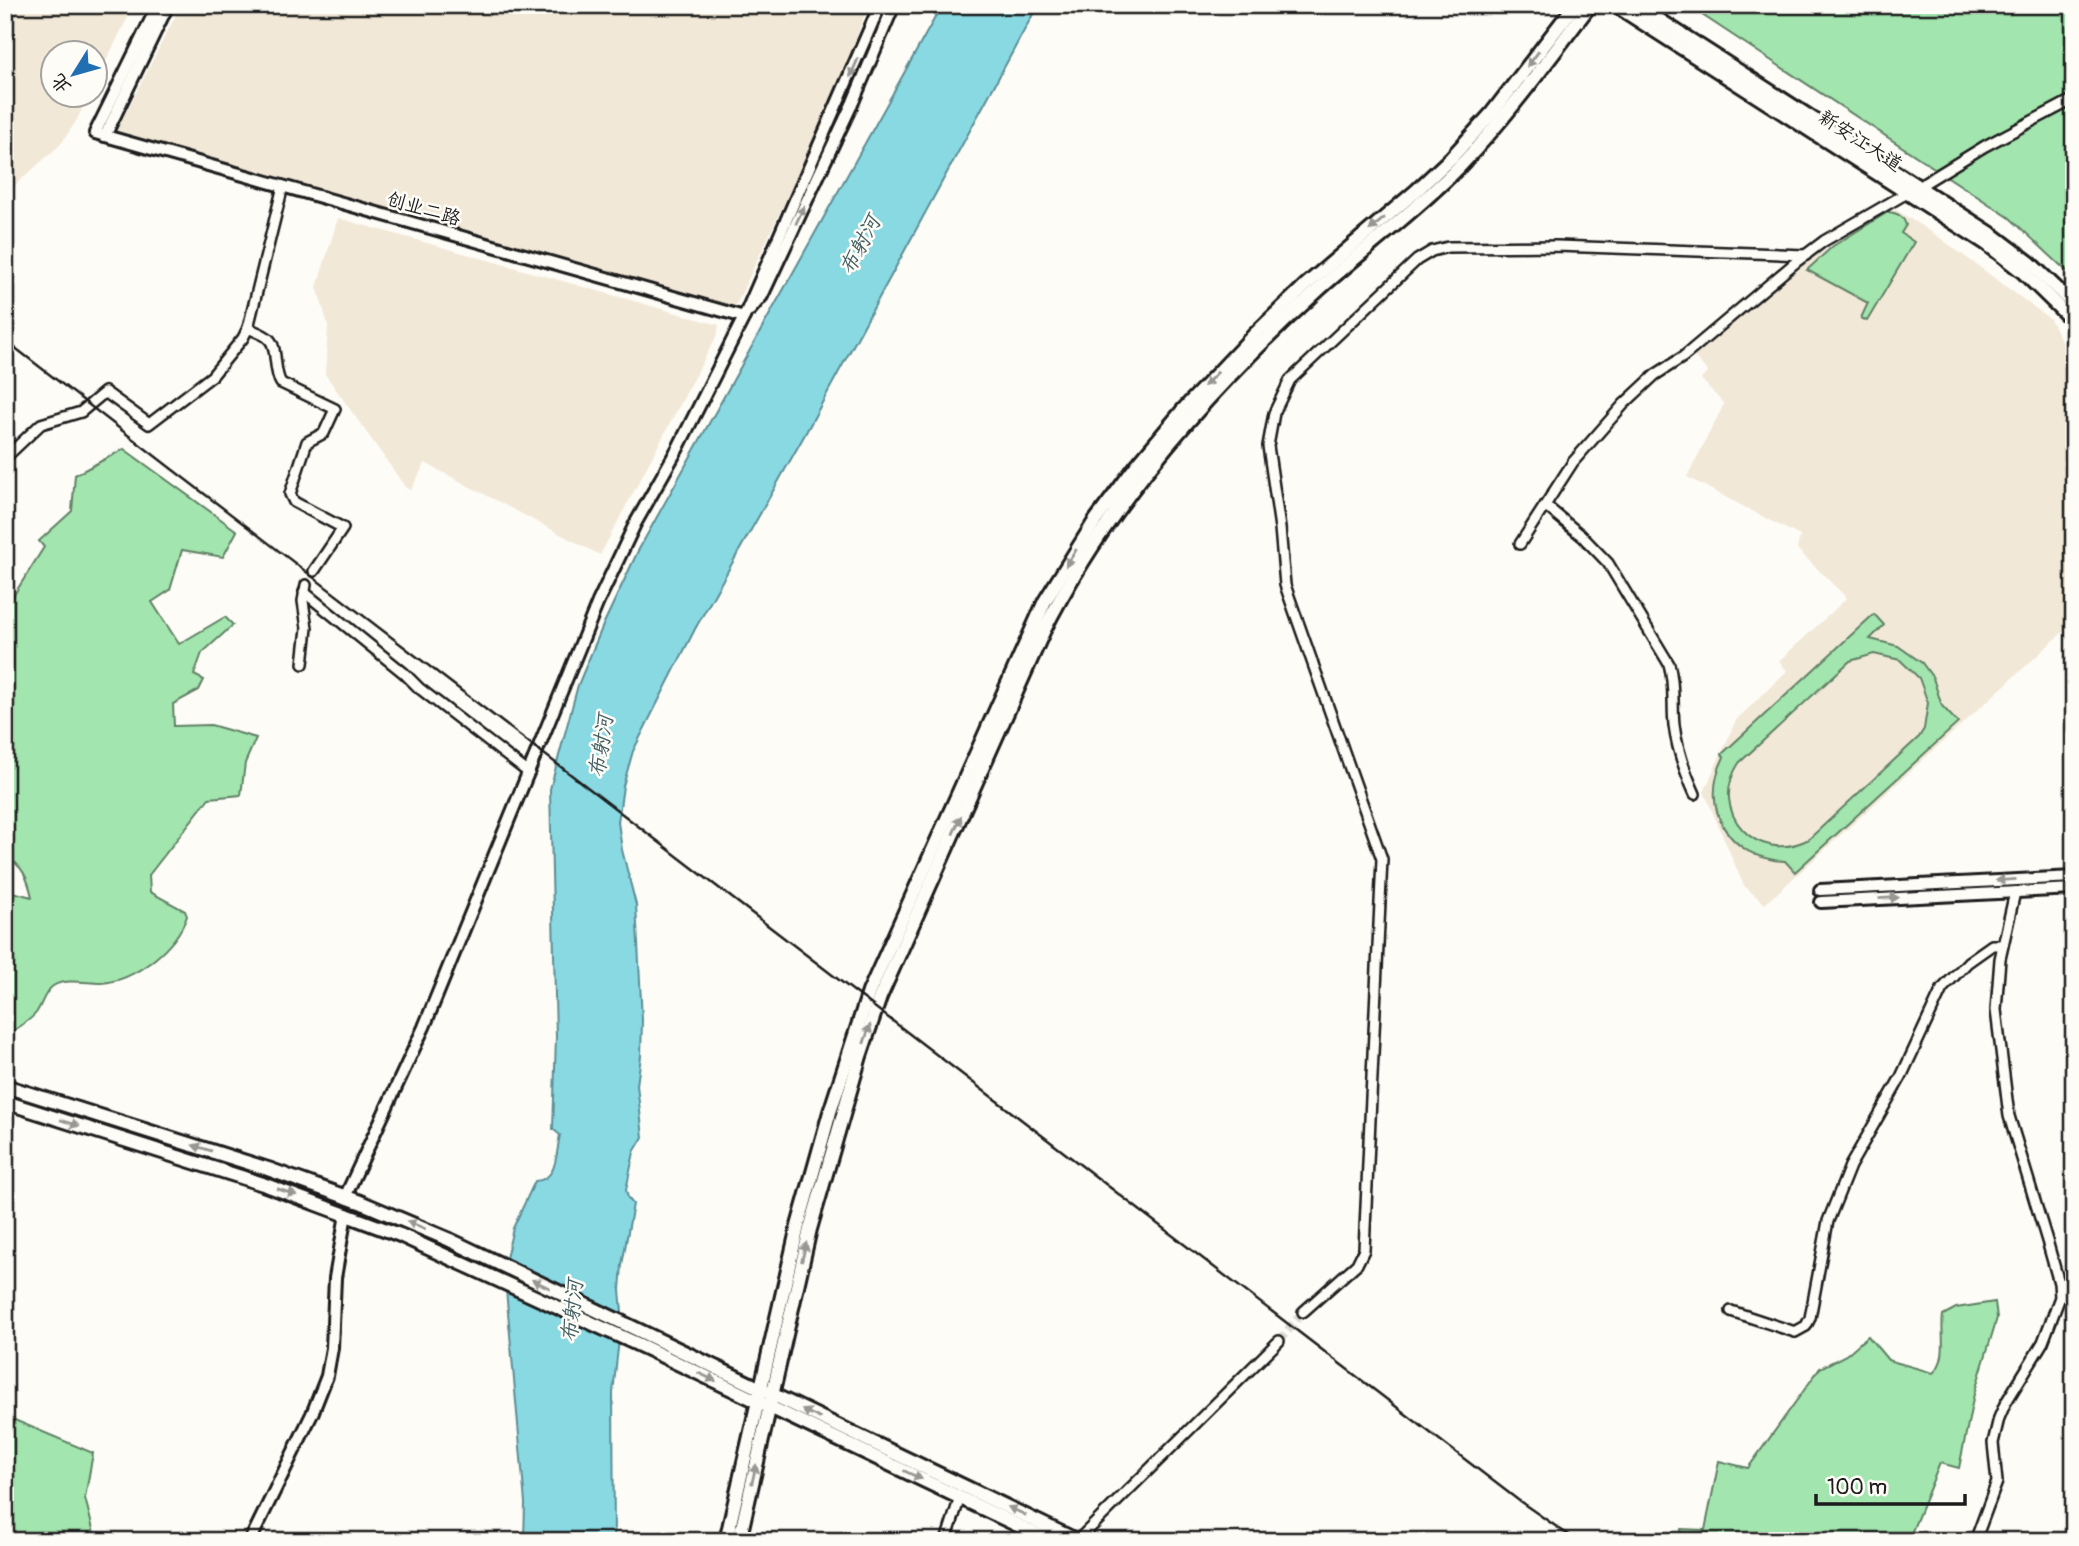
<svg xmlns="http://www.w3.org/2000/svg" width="2079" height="1546" viewBox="0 0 2079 1546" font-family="Pangolin,'LXGW WenKai TC',sans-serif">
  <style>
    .built { fill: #f2e8d7 }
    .green { fill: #a3e5ae; stroke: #608065; stroke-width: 2; fill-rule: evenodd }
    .water { fill: #89d9e3; stroke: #5d8d93; stroke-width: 2 }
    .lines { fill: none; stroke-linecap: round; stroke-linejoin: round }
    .minor-tunnel { stroke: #dbdad6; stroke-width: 9; stroke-dasharray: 9 4.5; stroke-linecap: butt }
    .minor-casing { stroke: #1c1c1c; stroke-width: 14 }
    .tertiary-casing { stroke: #1c1c1c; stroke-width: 16 }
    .secondary-casing { stroke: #1c1c1c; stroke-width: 18 }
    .minor { stroke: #fdfcf7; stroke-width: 9 }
    .tertiary { stroke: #fdfcf7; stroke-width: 10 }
    .secondary { stroke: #fdfcf7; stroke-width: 12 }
    .rail { stroke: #1c1c1c; stroke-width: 2.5 }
    .oneway { fill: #989794 }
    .labels { text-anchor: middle; stroke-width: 5; stroke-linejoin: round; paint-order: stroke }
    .street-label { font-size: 19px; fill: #1c1c1c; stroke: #fdfcf7 }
    .water-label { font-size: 21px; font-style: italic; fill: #425e62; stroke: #fdfcf7 }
  </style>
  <rect width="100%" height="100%" fill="#fdfcf7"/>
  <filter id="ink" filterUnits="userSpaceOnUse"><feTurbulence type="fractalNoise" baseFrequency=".0143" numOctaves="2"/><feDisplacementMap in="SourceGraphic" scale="14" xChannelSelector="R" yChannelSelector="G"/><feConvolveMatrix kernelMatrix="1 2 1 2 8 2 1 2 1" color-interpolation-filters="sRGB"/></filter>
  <g filter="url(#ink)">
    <!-- built -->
    <g class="built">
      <path d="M 5,5 L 134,5 L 95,83 L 94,52 L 52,52 L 52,94 L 89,95 L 75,123 L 60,145 L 5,194 Z"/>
      <path d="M 181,5 L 868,5 L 837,92 L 734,309 L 116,132 Z"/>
      <path d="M 1896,210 L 1936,235 L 2050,319 L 2074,365 L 2074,622 L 1765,904 L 1744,886 L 1704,792 L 1736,720 L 1787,671 L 1779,661 L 1847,598 L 1797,549 L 1800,536 L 1687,477 L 1724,404 L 1701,379 L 1708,372 L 1692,354 L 1791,271 L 1888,211 Z"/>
      <path d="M 338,218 L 719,325 L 717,335 L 600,555 L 425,463 L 411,490 L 406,488 L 325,374 L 328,325 L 317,287 Z"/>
    </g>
    <!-- green -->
    <g class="green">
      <path d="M 1687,5 L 2074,5 L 2074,278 L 2010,218 Z"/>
      <path d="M 1888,212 C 1898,213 1903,216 1906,225 L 1901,233 L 1914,242 L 1867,321 L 1861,318 L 1868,303 L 1807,270 L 1833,246 Z"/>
      <path d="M 124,449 L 237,531 L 223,557 L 182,550 L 170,590 L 152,602 L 179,644 L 225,617 L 233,625 L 202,653 L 194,675 L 204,680 L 199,690 L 173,704 L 174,726 L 211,725 L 256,738 L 245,763 L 241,795 L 209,798 L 149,875 L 150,892 L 185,911 L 187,916 C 176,948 135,981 101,983 C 86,983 66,978 53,986 C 44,992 42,1005 36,1013 C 28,1023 15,1029 5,1036 L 5,896 L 13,892 L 32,897 C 28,879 23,865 5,856 L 5,674 L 11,665 L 5,661 L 5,609 L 44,547 L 39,541 L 72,511 L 75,475 Z"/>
      <path d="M 1874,614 L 1884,625 L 1870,639 L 1898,646 L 1922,663 L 1933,678 L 1942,706 L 1958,723 L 1795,872 L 1785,861 C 1729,859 1698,808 1724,757 L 1722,754 ZM 1874,654 L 1900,660 L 1919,678 L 1928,703 L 1924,729 L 1919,737 L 1809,839 C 1757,866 1707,812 1739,763 L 1850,661 Z"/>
      <path d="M 1995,1302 L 1997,1318 L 1974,1394 L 1959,1468 L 1940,1463 L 1908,1541 L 1680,1541 L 1681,1529 L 1705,1530 L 1719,1461 L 1748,1468 L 1820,1368 L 1846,1355 L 1868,1336 L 1888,1360 L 1933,1373 C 1949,1359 1940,1333 1943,1315 L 1956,1308 Z"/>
      <path d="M 5,1416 L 93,1453 L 85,1498 L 96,1541 L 5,1541 Z"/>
    </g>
    <!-- water -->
    <path class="water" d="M 942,5 L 1038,5 L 804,436 L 695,629 L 633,751 L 623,786 L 618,822 L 622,850 L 636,905 L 642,1020 L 641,1056 L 637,1085 L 643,1137 L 634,1152 L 626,1190 L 628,1198 L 633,1204 L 622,1265 L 620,1290 L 622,1312 L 613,1393 L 614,1541 L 524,1541 L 525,1503 L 504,1267 L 513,1228 L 535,1181 C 558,1181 556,1152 560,1135 L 553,1129 L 556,1037 L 550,789 L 578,685 L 604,623 L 638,551 Z"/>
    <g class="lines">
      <!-- minor-tunnel -->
      <path class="minor-tunnel" d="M 1279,1341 L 1303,1312"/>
      <!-- minor casing -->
      <g class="minor-casing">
        <g id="minor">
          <path d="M 1918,187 L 1985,146 L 2074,99"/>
          <path d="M 248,328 C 254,331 264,334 269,339 C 278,347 273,371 281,383 L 335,409 L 324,433 L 307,442 L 290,494 L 294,502 L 343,528 L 314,571"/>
          <path d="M 5,458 L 41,424 L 81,412 L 105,392 L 149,424 L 212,376 L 243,338 L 248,328 L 283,186"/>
          <path d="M 1546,506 L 1582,536 L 1608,563 L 1669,664 C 1675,684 1672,705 1674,725 C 1677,750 1685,772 1695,794"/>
          <path d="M 1520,544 L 1573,462 L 1624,404 L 1655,375 L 1683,357 L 1796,262 L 1824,241 L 1907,193"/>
          <path d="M 304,592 L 404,673 L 419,688 L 529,773"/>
          <path d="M 303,664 L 307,628 L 303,601 L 306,585"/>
          <path d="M 1731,1311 L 1795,1332 L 1806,1326 L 1810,1318 L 1828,1221 L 1850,1166 L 1901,1077 L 1942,989 L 1968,962 L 1992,945 L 2002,945"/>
          <path d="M 1303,1312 L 1357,1264 L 1364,1250 L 1382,859 L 1285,585 L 1280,528 L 1268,446 L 1274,413 L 1290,380 L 1417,260 L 1432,251 L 1448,247 L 1557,246 L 1806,255"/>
          <path d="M 1078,1540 L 1279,1341"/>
          <path d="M 946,1541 L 960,1497"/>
          <path d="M 1975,1541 L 1997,1482 L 1993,1443 L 1999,1418 L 2005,1404 L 2043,1342 L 2060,1297 L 2059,1283 L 2048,1244 L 2009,1116 L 1996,1010 L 2000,959 L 2015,892"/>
        </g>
      </g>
      <!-- tertiary casing -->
      <g class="tertiary-casing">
        <g id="tertiary">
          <path d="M 158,5 L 95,133 L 744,317"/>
          <path d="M 105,136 L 168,5"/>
          <path d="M 750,310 L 762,296 L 853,102 L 894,5"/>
          <path d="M 1820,890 L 2074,877"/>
          <path d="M 1821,902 L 2074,889"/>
          <path d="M 345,1197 L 424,1027 L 598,602 L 635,524 L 678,448 L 744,317 L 880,5"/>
          <path d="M 250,1541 L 312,1414 L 327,1376 L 332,1348 L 335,1278 L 346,1214"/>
        </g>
      </g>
      <!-- secondary casing -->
      <g class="secondary-casing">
        <g id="secondary">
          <path d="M 1615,5 L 1987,244 L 2023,272 L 2074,322"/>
          <path d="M 1636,5 L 1993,235 L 2030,263 L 2074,305"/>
          <path d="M 5,1086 L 268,1169 L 360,1202 L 450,1240 L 1078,1541"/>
          <path d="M 5,1102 L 263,1184 L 400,1235 L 646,1348 L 1051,1541"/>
          <path d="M 726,1541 L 798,1226 L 830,1112 L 869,992 L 1045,601 L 1095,521 L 1137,465 L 1183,410 L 1256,333 L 1307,284 L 1416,191 L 1451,158 L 1492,113 L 1575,5"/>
          <path d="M 739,1541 L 810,1229 L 860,1056 L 880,997 L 1043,632 C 1108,502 1209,389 1317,291 C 1364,249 1416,211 1460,166 C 1508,116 1548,60 1590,5"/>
        </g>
      </g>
      <!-- minor -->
      <use href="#minor" class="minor"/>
      <!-- tertiary -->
      <use href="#tertiary" class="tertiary"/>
      <!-- secondary -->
      <use href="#secondary" class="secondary"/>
      <!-- rail -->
      <path class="rail" d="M 5,340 C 508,729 1012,1117 1518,1500 L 1577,1541"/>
    </g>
    <!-- one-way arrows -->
    <defs><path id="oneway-solid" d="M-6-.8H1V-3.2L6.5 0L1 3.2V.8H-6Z" transform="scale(1.75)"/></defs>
    <g class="oneway">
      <use href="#oneway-solid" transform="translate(1533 59) rotate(127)"/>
      <use href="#oneway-solid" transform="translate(854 68) rotate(113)"/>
      <use href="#oneway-solid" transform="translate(800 215) rotate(-65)"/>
      <use href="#oneway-solid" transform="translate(1377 224) rotate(140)"/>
      <use href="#oneway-solid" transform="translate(1211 379) rotate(134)"/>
      <use href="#oneway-solid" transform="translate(1071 558) rotate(122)"/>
      <use href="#oneway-solid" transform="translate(957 825) rotate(-66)"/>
      <use href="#oneway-solid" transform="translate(2006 880) rotate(177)"/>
      <use href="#oneway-solid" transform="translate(1889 898) rotate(-3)"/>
      <use href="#oneway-solid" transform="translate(867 1034) rotate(-71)"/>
      <use href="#oneway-solid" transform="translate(70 1123) rotate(18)"/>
      <use href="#oneway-solid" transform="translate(202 1148) rotate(-163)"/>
      <use href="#oneway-solid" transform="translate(287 1192) rotate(19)"/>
      <use href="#oneway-solid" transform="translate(416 1225) rotate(-157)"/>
      <use href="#oneway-solid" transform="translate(804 1252) rotate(-76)"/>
      <use href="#oneway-solid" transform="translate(541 1284) rotate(-154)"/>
      <use href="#oneway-solid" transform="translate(707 1377) rotate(25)"/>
      <use href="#oneway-solid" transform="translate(811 1414) rotate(-155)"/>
      <use href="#oneway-solid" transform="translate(754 1474) rotate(-77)"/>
      <use href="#oneway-solid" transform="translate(913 1475) rotate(25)"/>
      <use href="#oneway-solid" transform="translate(1017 1511) rotate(-155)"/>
    </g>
  </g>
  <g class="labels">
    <!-- street labels -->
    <g class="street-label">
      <text transform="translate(1861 140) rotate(33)" y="7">新安江大道</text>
      <text transform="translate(424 208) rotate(16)" y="7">创业二路</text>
    </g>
    <!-- water labels -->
    <g class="water-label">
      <text transform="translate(860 245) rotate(-62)" y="7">布射河</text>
      <text transform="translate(601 746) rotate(-82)" y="7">布射河</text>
      <text transform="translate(572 1311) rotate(-84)" y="7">布射河</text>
    </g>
  </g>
  <!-- margin -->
  <rect width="2079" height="1546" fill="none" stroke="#fdfcf7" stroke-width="28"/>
  <rect x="14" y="14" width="2051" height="1518" fill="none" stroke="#1c1c1c" stroke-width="2.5" filter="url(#ink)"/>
  <!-- north arrow -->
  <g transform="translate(74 74) rotate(233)"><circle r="33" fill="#fdfcf7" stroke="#a3a29f" stroke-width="2"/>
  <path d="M0-5L12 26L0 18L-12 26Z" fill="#1f6fb2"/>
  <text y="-10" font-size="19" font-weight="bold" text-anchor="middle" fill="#1c1c1c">北</text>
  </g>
  <!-- scale -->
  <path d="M1816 1494v10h149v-10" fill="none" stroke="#1c1c1c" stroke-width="3.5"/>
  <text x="1827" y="1494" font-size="21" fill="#1c1c1c" stroke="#fdfcf7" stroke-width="5" paint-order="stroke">100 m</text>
</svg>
